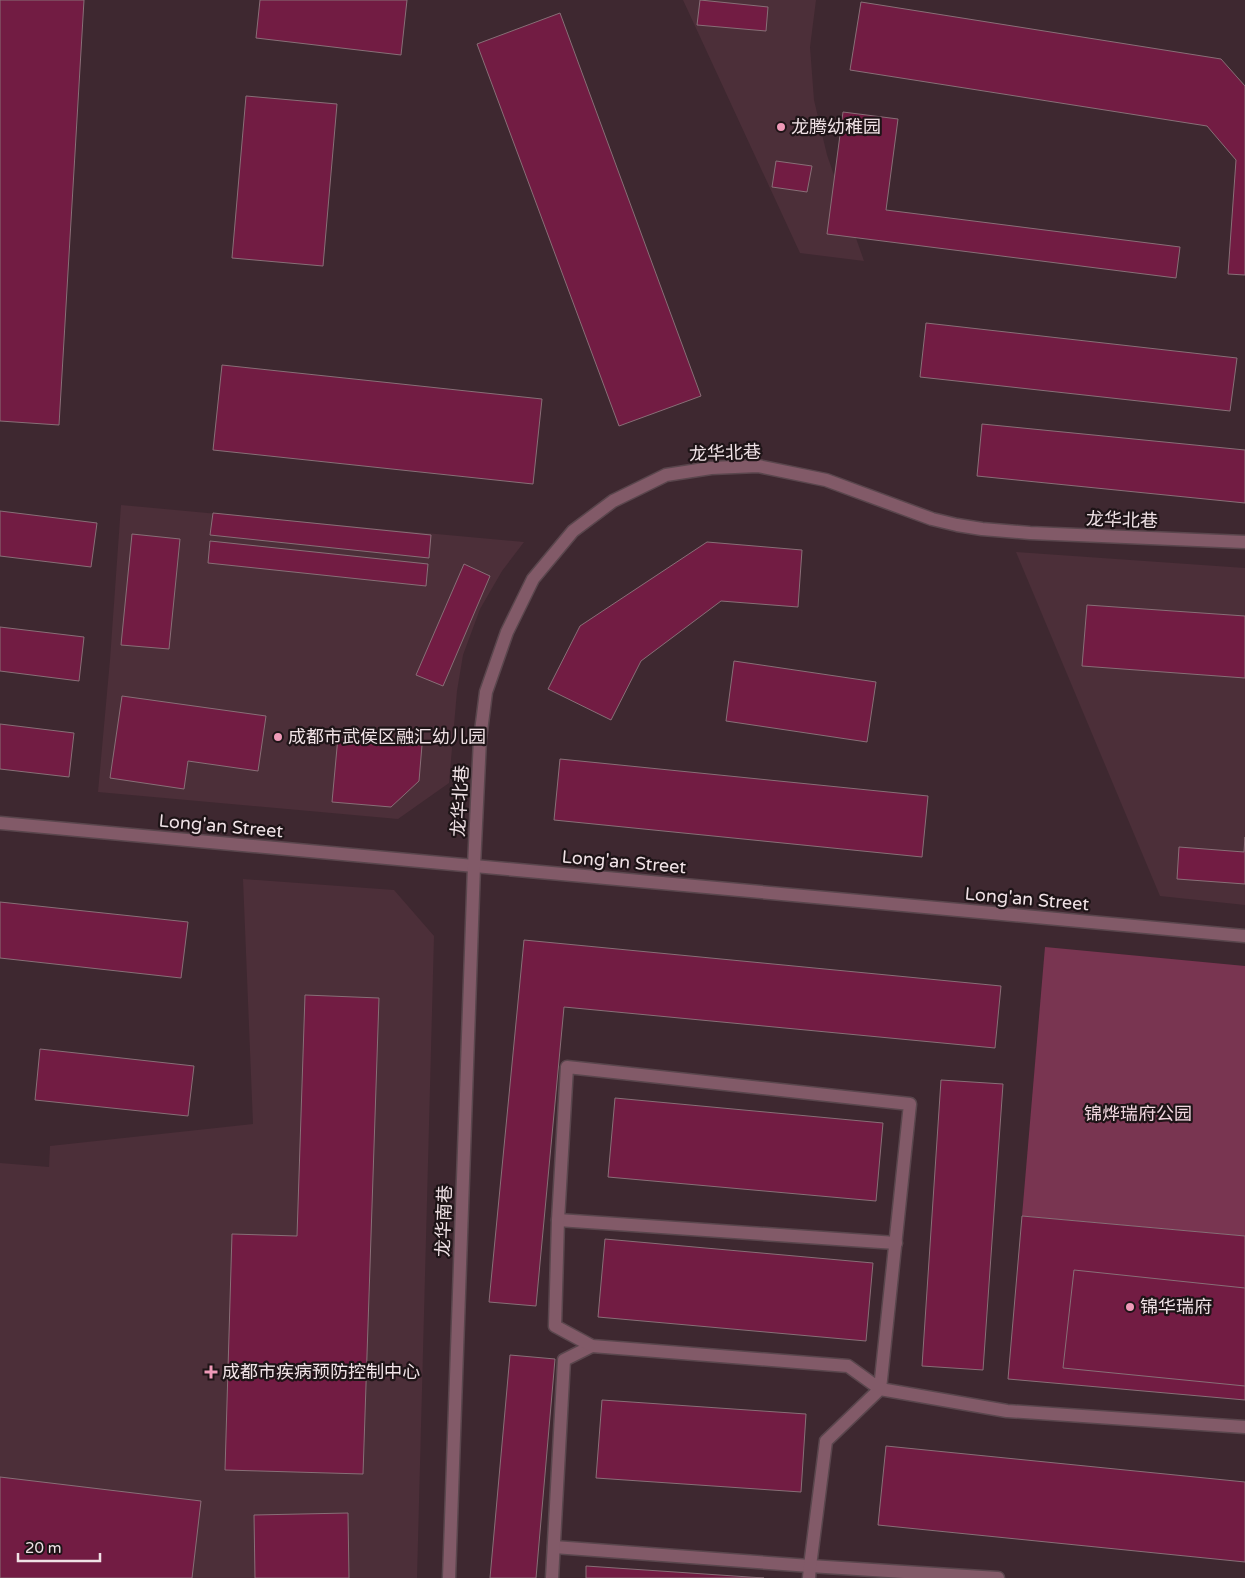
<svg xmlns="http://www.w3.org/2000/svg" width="1245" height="1578" viewBox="0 0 1245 1578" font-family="'Varela Round','Noto Sans SC',sans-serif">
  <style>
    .built { fill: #4c2f39 }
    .green { fill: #793551 }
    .building { fill: #721c43; stroke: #886f77 }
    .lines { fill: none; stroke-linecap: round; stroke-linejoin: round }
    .minor-casing { stroke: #5a464d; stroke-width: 15 }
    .minor { stroke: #825a68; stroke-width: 12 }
    .poi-dot { fill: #ef9ab8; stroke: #1e1417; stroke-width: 2 }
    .labels { text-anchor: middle; stroke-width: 4.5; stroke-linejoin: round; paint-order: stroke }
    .poi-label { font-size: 18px; fill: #f0e2e6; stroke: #1e1417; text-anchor: start }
    .street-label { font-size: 18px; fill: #f0e2e6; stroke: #1e1417 }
    .park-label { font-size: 18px; fill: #f2d7e0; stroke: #1e1417 }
  </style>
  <rect width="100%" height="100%" fill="#3e2830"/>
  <!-- built -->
  <g class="built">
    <path d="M 683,0 L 816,0 L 810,47 L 814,100 L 827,155 L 864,261 L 800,253 Z"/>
    <path d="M 121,505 L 524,542 L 502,571 L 480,609 L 463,655 L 457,691 L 449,783 L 398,819 L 98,792 L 110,660 Z"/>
    <path d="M 1016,552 L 1245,568 L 1245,905 L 1160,896 Z"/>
    <path d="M 243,879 L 394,890 L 434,936 L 417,1578 L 0,1578 L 0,1163 L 49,1167 L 50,1146 L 253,1124 Z"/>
  </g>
  <!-- green -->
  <path class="green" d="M 1045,947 L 1245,966 L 1245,1236 L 1022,1216 Z"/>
  <!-- building -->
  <g class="building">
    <path d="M 0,0 L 84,0 L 59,425 L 0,421 Z"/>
    <path d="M 260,0 L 407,0 L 401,55 L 256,38 Z"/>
    <path d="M 700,0 L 768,7 L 766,31 L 697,25 Z"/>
    <path d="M 861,2 L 1221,59 L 1245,86 L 1245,275 L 1228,274 L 1236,160 L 1207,126 L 850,70 Z"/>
    <path d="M 560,13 L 701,396 L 619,426 L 477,44 Z"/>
    <path d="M 246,96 L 337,104 L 323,266 L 232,258 Z"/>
    <path d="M 843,112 L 898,119 L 886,210 L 1180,247 L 1176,278 L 827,234 Z"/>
    <path d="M 776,161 L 812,166 L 807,192 L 772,187 Z"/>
    <path d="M 926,323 L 1237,358 L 1230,411 L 920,377 Z"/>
    <path d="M 222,365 L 542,399 L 533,484 L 213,450 Z"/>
    <path d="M 982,424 L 1245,450 L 1245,503 L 977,476 Z"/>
    <path d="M 0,511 L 97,523 L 91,567 L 0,556 Z"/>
    <path d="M 213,513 L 431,535 L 429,558 L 210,535 Z"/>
    <path d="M 132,534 L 180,539 L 169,649 L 121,645 Z"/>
    <path d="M 210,541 L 428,564 L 426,586 L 208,563 Z"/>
    <path d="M 707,542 L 802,550 L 798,607 L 721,601 L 641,661 L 611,720 L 548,689 L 580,626 Z"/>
    <path d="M 464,564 L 490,576 L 443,686 L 416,675 Z"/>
    <path d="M 1087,605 L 1245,616 L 1245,678 L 1082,666 Z"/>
    <path d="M 0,627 L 84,637 L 79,681 L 0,671 Z"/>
    <path d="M 734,661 L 876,682 L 867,742 L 726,721 Z"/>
    <path d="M 122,696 L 266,716 L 258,771 L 188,761 L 184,789 L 110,778 Z"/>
    <path d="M 0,724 L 74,733 L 69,777 L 0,769 Z"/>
    <path d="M 338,737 L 422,745 L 419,781 L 391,807 L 332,802 Z"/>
    <path d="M 560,759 L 928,796 L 922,857 L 554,820 Z"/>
    <path d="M 1245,837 L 1245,884 L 1177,879 L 1179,847 L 1244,852 Z"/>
    <path d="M 0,902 L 188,922 L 181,978 L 0,958 Z"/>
    <path d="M 524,940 L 1001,986 L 995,1048 L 564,1007 L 536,1306 L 489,1302 Z"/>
    <path d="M 305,995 L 379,998 L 363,1474 L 225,1470 L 232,1234 L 297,1236 Z"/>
    <path d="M 40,1049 L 194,1066 L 188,1116 L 35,1100 Z"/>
    <path d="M 941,1080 L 1003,1084 L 983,1370 L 922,1366 Z"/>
    <path d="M 615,1098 L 883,1123 L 876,1201 L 608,1177 Z"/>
    <path d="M 1022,1216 L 1245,1236 L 1245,1400 L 1008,1379 Z"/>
    <path d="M 605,1239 L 873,1263 L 866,1341 L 598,1317 Z"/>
    <path d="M 1074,1270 L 1245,1288 L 1245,1386 L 1063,1368 Z"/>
    <path d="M 510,1355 L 555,1359 L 536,1578 L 490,1578 Z"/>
    <path d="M 602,1400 L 806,1414 L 801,1492 L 596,1478 Z"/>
    <path d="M 886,1446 L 1245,1482 L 1245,1562 L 878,1525 Z"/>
    <path d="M 0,1477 L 201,1501 L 192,1578 L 0,1578 Z"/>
    <path d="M 348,1513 L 349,1578 L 255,1578 L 254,1515 Z"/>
    <path d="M 586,1566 L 764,1578 L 586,1578 Z"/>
  </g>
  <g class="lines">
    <!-- minor casing -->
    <g class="minor-casing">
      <g id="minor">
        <path d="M 0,823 L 1245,936"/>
        <path d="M 558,1220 L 896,1243"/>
        <path d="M 554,1547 L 810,1566 L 998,1578"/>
        <path d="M 449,1578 L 474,866 L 480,739 L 486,692 L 507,632 L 533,579 L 573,531 L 613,501 L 666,475 L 711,468 L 758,466 L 826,480 L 932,519 L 957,525 L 982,529 L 1030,533 L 1245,542"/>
        <path d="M 552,1578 L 564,1360 L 592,1346"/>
        <path d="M 809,1578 L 810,1566 L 826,1441 L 880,1389 L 910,1104 L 567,1067 L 558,1220 L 555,1326 L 592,1346 L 848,1366 L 880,1389 L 1007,1411 L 1245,1427"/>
      </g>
    </g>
    <!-- minor -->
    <use href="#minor" class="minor"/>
  </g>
  <!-- markers -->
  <g class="poi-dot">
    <circle cx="781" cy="127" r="5"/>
    <circle cx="278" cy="737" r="5"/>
    <circle cx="1130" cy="1307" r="5"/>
    <path d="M208.5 1364.5h5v5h5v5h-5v5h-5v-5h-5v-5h5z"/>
  </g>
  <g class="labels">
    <!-- poi labels -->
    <g class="poi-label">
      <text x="791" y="133">龙腾幼稚园</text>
      <text x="288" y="743">成都市武侯区融汇幼儿园</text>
      <text x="1140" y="1313">锦华瑞府</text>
      <text x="222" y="1378">成都市疾病预防控制中心</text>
    </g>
    <!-- street labels -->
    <g class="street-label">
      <text transform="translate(725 453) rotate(-2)" y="6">龙华北巷</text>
      <text transform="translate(1122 520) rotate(2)" y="6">龙华北巷</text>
      <text transform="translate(460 801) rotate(-87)" y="6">龙华北巷</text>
      <text transform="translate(221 826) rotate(5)" y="6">Long'an Street</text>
      <text transform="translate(624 862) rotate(5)" y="6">Long'an Street</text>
      <text transform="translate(1027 899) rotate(5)" y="6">Long'an Street</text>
      <text transform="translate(444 1221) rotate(-88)" y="6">龙华南巷</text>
    </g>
    <!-- park labels -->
    <g class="park-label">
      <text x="1138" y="1120">锦烨瑞府公园</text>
    </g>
  </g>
  <!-- scale -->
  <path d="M18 1553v8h82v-8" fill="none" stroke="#f0e2e6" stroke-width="2.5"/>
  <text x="25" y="1553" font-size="15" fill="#f0e2e6" stroke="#1e1417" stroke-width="4" paint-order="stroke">20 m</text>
</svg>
